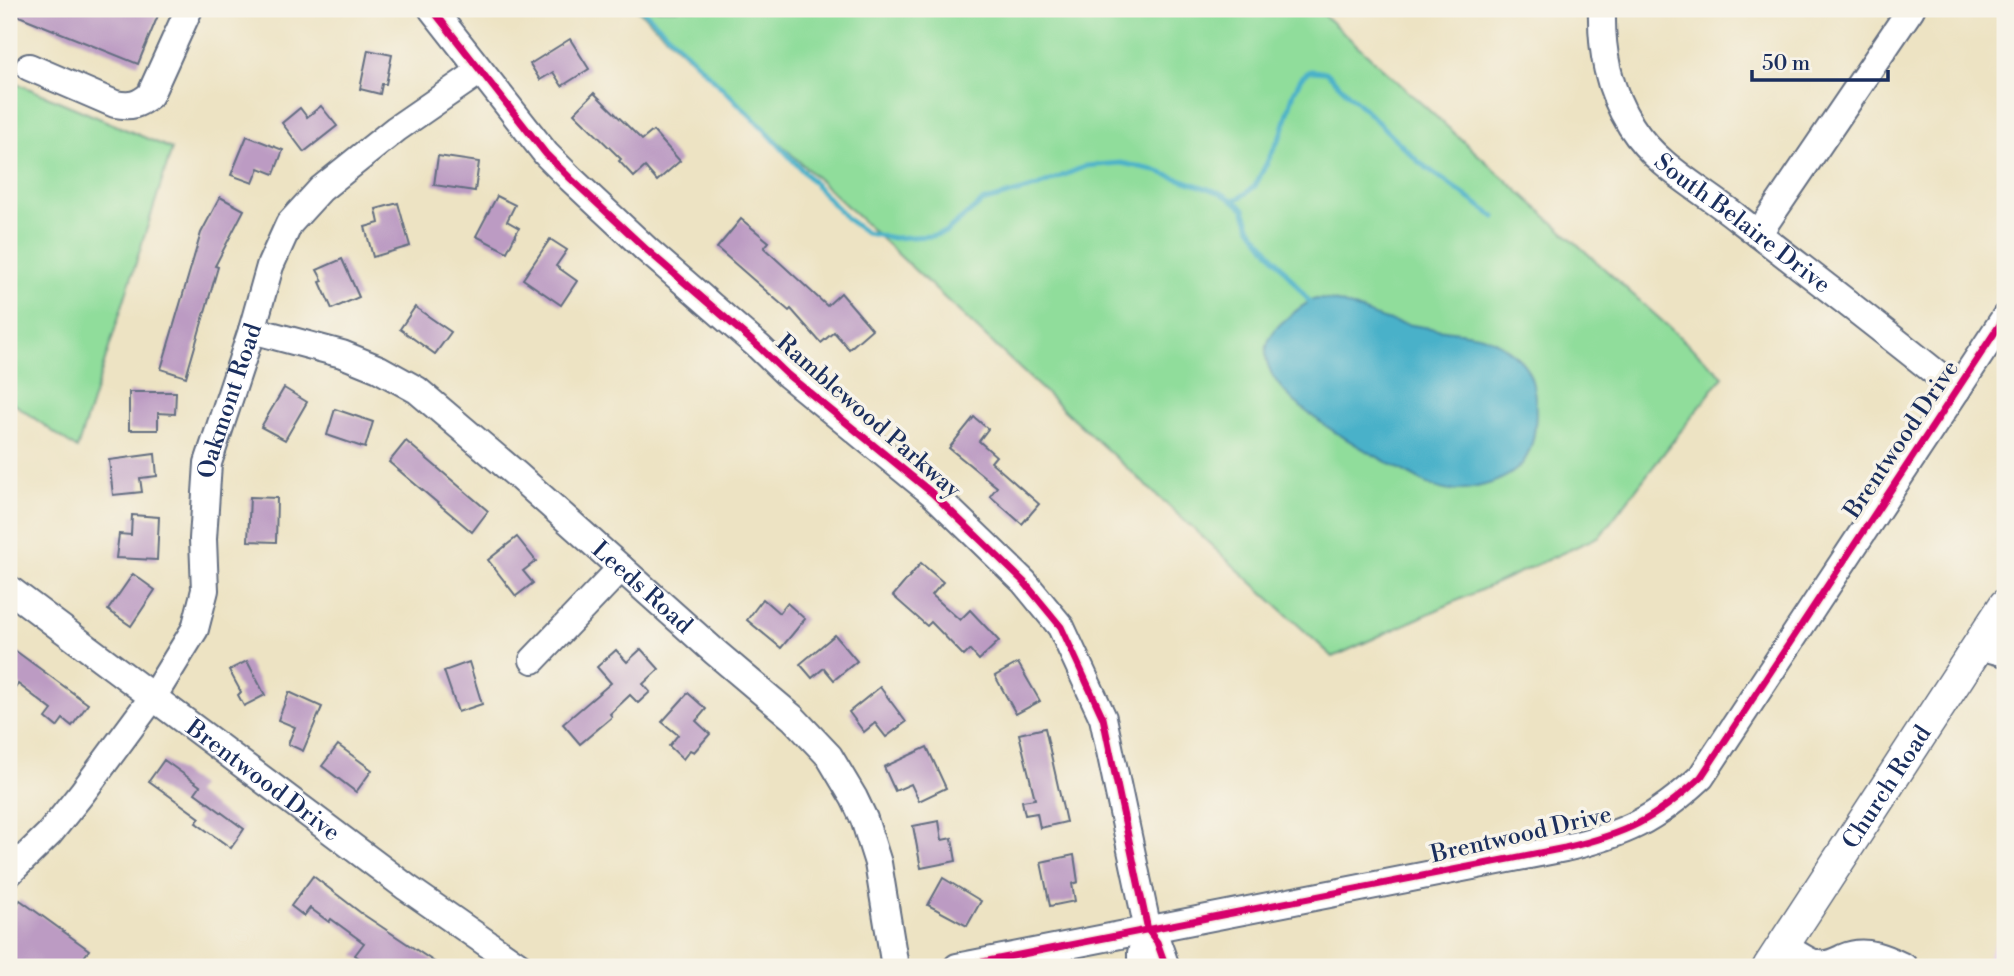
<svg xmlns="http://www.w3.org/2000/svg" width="2014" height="976" viewBox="0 0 2014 976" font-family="'Libre Bodoni',serif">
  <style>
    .built { fill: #e8d2ee }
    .green { fill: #90dd9b; stroke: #56867c; stroke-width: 2 }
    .water { fill: #4ab1c9; stroke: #327094; stroke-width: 2 }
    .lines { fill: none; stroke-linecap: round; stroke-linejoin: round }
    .stream { stroke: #4ab1c9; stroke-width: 5 }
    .building { fill: #bc9bc3 }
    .minor-casing { stroke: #646e81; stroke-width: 30 }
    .major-casing { stroke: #646e81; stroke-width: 35 }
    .minor { stroke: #fff; stroke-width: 26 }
    .major { stroke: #fff; stroke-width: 32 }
    .cycleway-casing { stroke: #f7f3e8; stroke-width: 11 }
    .cycleway { stroke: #d6006c; stroke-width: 7 }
    .labels { text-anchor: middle; stroke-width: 7; stroke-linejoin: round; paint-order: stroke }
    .street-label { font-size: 24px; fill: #1b2f5e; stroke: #f7f3e8 }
  </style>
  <rect width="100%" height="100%" fill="#f7f3e8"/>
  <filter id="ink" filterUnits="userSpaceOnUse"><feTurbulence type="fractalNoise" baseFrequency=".0143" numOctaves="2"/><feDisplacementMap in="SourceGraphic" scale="14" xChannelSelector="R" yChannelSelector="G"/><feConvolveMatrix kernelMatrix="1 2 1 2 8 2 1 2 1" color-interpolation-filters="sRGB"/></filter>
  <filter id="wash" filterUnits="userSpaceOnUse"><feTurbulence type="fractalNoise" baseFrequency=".00686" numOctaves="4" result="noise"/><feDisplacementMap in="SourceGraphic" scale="28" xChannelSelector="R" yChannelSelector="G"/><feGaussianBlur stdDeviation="1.57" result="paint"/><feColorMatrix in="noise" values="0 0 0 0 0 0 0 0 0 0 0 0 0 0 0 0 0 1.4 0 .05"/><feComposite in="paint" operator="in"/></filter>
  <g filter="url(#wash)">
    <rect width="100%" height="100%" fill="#ede3c3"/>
    <!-- built -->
    <path class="built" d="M 2005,922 L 2005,967 L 1983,967 Z"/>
    <!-- green -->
    <g class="green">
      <path d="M 637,9 L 1317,9 L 1723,376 L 1600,536 L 1333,657 L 1066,412 Z"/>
      <path d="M 9,80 L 172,149 L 77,449 L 9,400 Z"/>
    </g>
    <!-- water -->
    <path class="water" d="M 1316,299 C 1342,299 1362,313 1387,320 C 1411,326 1436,329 1460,332 C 1470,334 1482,334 1491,339 C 1503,345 1521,358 1527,369 C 1541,393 1539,452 1517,469 C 1500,483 1478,488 1458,490 C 1439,493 1424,482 1409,474 C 1371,454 1281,408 1268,365 C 1262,347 1271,331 1286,319 C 1295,312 1305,302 1316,299 Z"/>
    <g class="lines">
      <!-- stream -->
      <g class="stream">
        <path d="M 642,9 L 765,130 L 847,219 L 866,233 L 893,238 L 931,236 L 946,232 L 982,202 L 1036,187 L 1086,166 L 1121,163 L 1150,169 L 1221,193 L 1236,202 L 1244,209 L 1250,226 L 1259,238 L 1313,306"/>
        <path d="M 1233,200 L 1241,197 L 1255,186 L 1282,133 L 1294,92 L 1301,78 L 1310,71 L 1326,72 L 1420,163 L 1495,217"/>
      </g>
    </g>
    <g id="blocks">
      <!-- building -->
      <g class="building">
        <path d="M 9,9 L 148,9 L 159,13 L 138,64 L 9,12 Z"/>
        <path d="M 570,39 L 589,69 L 562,86 L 553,72 L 540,80 L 530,64 Z"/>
        <path d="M 368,50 L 392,55 L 386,84 L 382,84 L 380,94 L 360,89 Z"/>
        <path d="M 594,93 L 642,140 L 653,131 L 680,161 L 657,181 L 645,167 L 634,177 L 619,161 L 621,159 L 574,113 Z"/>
        <path d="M 321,106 L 337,126 L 304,152 L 282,123 L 300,108 L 307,117 Z"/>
        <path d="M 247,136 L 283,150 L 274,174 L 259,168 L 253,183 L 231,175 Z"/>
        <path d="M 438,156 L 479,162 L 475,191 L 434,185 Z"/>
        <path d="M 497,196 L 515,205 L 507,221 L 519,228 L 507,252 L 476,236 Z"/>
        <path d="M 220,197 L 244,210 L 215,266 L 218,267 L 186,377 L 161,369 L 201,233 Z"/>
        <path d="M 398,203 L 410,246 L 373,257 L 365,227 L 379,223 L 376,209 Z"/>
        <path d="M 741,219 L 769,242 L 764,248 L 827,306 L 841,293 L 872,329 L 849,349 L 834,332 L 821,343 L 791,309 L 789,311 L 717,248 Z"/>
        <path d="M 550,239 L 567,250 L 556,266 L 577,281 L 561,305 L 523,279 Z"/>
        <path d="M 342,259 L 359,297 L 332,309 L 320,282 L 323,281 L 317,270 Z"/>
        <path d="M 415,307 L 451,332 L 435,354 L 400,329 Z"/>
        <path d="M 284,388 L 307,402 L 285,440 L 261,427 Z"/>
        <path d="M 129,392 L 176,392 L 175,414 L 158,413 L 158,430 L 129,430 Z"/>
        <path d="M 335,409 L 373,422 L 365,448 L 327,435 Z"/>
        <path d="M 974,417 L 988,429 L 979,441 L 996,456 L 991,462 L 1039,504 L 1022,524 L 990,496 L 997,487 L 949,448 Z"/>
        <path d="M 406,441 L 488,511 L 472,532 L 389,462 Z"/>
        <path d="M 155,454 L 157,476 L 140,478 L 142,492 L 113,495 L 109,460 Z"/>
        <path d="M 250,497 L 277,498 L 276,542 L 248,541 Z"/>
        <path d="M 132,515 L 159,517 L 157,560 L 116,558 L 119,534 L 131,535 Z"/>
        <path d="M 517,537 L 536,561 L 523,571 L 533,583 L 516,596 L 488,560 Z"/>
        <path d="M 921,563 L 943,582 L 932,595 L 960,620 L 970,610 L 999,641 L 979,660 L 970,650 L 964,656 L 931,622 L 927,626 L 893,596 Z"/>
        <path d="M 133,574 L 155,590 L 131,626 L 108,610 Z"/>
        <path d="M 763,599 L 779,613 L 787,603 L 805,619 L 781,648 L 747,620 Z"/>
        <path d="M 835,635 L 857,661 L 834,680 L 824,668 L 812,678 L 800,664 Z"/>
        <path d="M 9,646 L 88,704 L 72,726 L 63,719 L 57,727 L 46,718 L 52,710 L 18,684 L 9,697 Z"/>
        <path d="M 641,649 L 659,669 L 643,684 L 650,692 L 638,703 L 630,695 L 610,714 L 612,717 L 580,744 L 563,724 L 611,683 L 597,667 L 616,650 L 627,662 Z"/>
        <path d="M 247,661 L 265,695 L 244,706 L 238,695 L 241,692 L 229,670 Z"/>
        <path d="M 469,662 L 482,704 L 458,712 L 444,671 Z"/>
        <path d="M 1018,663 L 1040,701 L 1016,714 L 995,676 Z"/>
        <path d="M 880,687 L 906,722 L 886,737 L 875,723 L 864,732 L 849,712 Z"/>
        <path d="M 289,692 L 322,707 L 303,751 L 288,744 L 295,727 L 278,720 Z"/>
        <path d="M 688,693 L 706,709 L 696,721 L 710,734 L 694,752 L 690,750 L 683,759 L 669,746 L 678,735 L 662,722 Z"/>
        <path d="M 1045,728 L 1066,822 L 1040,828 L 1037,813 L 1025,815 L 1022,801 L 1035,799 L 1019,734 Z"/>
        <path d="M 338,745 L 372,770 L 356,792 L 322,766 Z"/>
        <path d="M 927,747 L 946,788 L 919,801 L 911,784 L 895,791 L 884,767 Z"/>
        <path d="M 164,760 L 200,786 L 195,793 L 244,829 L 231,848 L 196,823 L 200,818 L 149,781 Z"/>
        <path d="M 939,821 L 942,840 L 952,838 L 956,861 L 921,868 L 913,826 Z"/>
        <path d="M 1074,855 L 1078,882 L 1072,884 L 1075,901 L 1050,906 L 1041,862 Z"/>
        <path d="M 313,876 L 361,913 L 442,967 L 371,967 L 355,955 L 364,943 L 331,919 L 329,922 L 310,908 L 304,916 L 291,906 Z"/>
        <path d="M 943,878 L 981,901 L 967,926 L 928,905 Z"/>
        <path d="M 20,900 L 89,950 L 77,967 L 9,967 L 9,915 Z"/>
      </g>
    </g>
  </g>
  <g filter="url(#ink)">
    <use href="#blocks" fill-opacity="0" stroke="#646e81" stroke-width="2"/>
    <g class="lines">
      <!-- minor casing -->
      <g class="minor-casing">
        <g id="minor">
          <path d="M 432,9 L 546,154 L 571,179 L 647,250 L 759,347 L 788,375 L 932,493 L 1024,582 L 1061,627 L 1103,718 L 1148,930 L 1157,942 L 1166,967"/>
          <path id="s1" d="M 1602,9 C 1601,51 1608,89 1631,126 C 1657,167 1702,189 1739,219 C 1812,276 1885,331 1957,390"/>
          <path d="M 29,67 L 115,104 C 131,107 138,105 150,95 L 189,9"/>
          <path d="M 1758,234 L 1911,9"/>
          <path id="s2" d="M 252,330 L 342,354 L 379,369 L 417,390 L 517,475 L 715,652 L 793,718 L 829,756 L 854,798 L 864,819 L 878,863 L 895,967"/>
          <path id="s3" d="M 9,589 L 406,887 L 521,967"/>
          <path d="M 1979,646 L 2005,653"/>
          <path d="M 533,660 L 621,568"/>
          <path id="s4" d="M 9,873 L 49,834 L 82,793 L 153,697 L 195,629 L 205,590 L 203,539 L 208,463 L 252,330 L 270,266 L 289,224 L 321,189 L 396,129 L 480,71"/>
          <path d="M 1783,945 C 1793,951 1807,962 1818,964 C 1828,966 1836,961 1845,957 C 1865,948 1886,958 1904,967"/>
          <path d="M 957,967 L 1565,848 C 1625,834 1655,820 1701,777 L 2005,317"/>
          <path d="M 1141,967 L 1141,953 L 1148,930"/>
        </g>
      </g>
      <!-- major casing -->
      <g class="major-casing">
        <g id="major">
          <path id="s5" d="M 1769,967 L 2005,605"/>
        </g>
      </g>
      <!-- minor -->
      <use href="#minor" class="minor"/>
      <!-- major -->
      <use href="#major" class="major"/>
      <!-- cycleway casing -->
      <g class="cycleway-casing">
        <g id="cycleway">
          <path d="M 432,9 L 546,154 L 571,179 L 647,250 L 759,347 L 788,375 L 932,493 L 1024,582 L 1061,627 L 1103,718 L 1148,930 L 1157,942 L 1166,967"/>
          <path d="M 957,967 L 1565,848 C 1625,834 1655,820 1701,777 L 2005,317"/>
        </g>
      </g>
      <!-- cycleway -->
      <use href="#cycleway" class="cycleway"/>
    </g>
  </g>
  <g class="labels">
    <!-- street labels -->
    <g class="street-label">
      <text dy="8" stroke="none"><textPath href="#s1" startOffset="271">South Belaire Drive</textPath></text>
      <text dy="8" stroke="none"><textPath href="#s4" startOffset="541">Oakmont Road</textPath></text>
      <text transform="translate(869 416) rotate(41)" y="8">Ramblewood Parkway</text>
      <text transform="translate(1901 439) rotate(-56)" y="8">Brentwood Drive</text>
      <text dy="8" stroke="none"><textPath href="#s2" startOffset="476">Leeds Road</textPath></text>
      <text dy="8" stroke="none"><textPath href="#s3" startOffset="318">Brentwood Drive</textPath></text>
      <text dy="8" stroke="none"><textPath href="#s5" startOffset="215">Church Road</textPath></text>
      <text transform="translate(1521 834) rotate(-13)" y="8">Brentwood Drive</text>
    </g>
  </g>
  <!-- margin -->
  <rect width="2014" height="976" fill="none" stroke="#f7f3e8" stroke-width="35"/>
  <!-- scale -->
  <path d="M1752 70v10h136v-10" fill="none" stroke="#1b2f5e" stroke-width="3.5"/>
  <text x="1762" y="70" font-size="21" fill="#1b2f5e" stroke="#f7f3e8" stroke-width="5" paint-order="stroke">50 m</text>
</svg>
